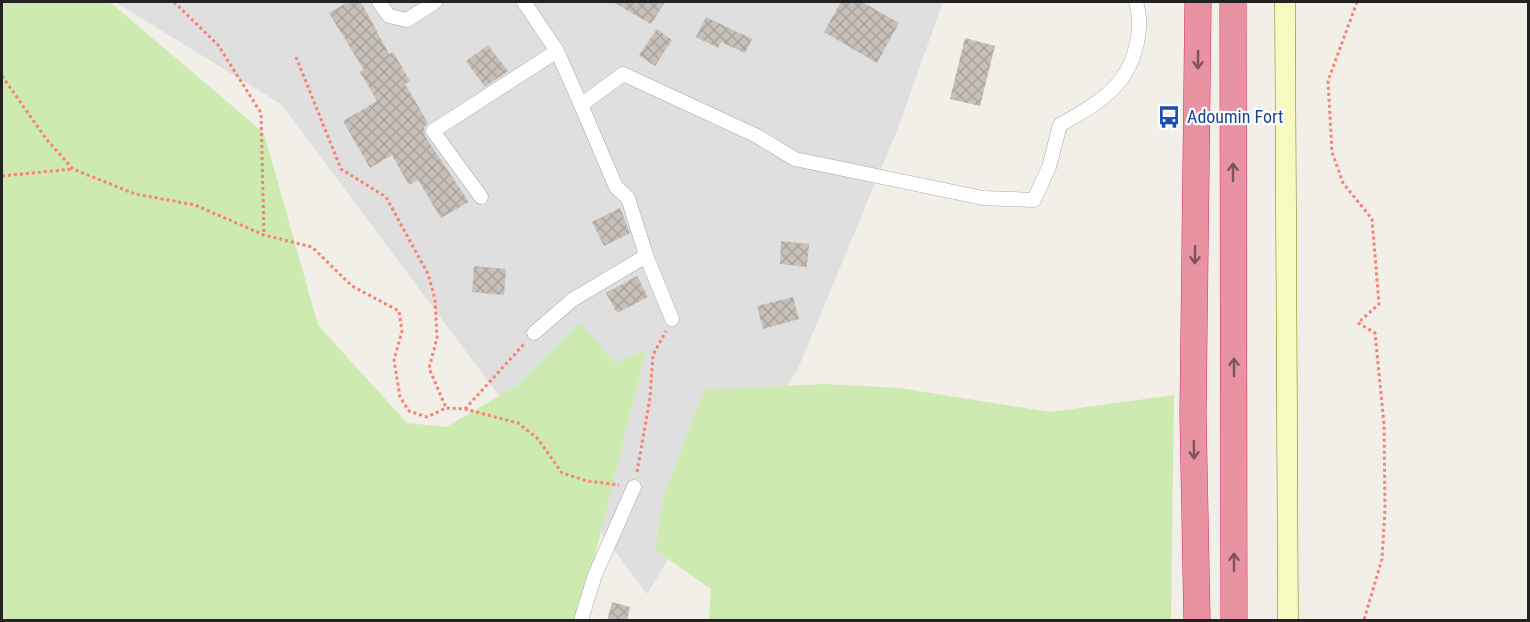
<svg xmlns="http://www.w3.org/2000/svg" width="1530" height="622" viewBox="0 0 1530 622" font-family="'Roboto Condensed',sans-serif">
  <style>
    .residential { fill: #e0dfdf }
    .grass { fill: #cdebb0 }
    .building { fill: url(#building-cross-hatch) }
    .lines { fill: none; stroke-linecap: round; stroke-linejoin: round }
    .street-casing { stroke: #a9a9a9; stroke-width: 15 }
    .secondary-casing { stroke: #707d05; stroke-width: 21 }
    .highway-casing { stroke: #dc2a67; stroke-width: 27 }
    .path { stroke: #fa8072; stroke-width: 3; stroke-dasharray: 3 3; stroke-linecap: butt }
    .street { stroke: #fff; stroke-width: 14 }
    .secondary { stroke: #f7fabf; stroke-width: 20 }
    .highway { stroke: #e892a2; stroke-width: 26 }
    .oneway { stroke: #7b545c }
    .labels { text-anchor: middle; stroke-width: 4.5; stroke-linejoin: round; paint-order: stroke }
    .transit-label { font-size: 18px; fill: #164399; stroke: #fff; text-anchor: start }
  </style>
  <defs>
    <pattern id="building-cross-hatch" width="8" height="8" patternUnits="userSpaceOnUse" patternTransform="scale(1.5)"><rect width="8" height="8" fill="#c7bfb8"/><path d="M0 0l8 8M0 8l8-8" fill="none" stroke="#aba49e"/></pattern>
  </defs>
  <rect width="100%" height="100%" fill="#f2efe9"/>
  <!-- residential -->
  <path class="residential" d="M 115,2 L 943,2 L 898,128 L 797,371 L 694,517 L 647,594 L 281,104 Z"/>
  <!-- grass -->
  <g class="grass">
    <path d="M 2,2 L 110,2 L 264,133 L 318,325 L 407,423 L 446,427 L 516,386 L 580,323 L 615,363 L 646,350 L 581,612 L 584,620 L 2,620 Z"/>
    <path d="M 824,384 L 900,388 L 1050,412 L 1174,395 L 1171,620 L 709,620 L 711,589 L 655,550 L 663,498 L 704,390 Z"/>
  </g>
  <!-- building -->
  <g class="building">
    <path d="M 348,2 L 361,2 L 389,54 L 393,52 L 410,81 L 405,84 L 428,123 L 424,127 L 425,136 L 469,202 L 441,218 L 418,180 L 409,185 L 392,155 L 370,168 L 343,121 L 377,101 L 360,72 L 364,70 L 329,13 Z"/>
    <path d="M 613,2 L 665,2 L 651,24 Z"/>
    <path d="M 841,2 L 862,2 L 899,23 L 877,63 L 824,32 Z"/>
    <path d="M 706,17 L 752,39 L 745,53 L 721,42 L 718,48 L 696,37 Z"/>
    <path d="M 657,29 L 672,40 L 655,66 L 639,55 Z"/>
    <path d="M 965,38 L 995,46 L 980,106 L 950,99 Z"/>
    <path d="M 488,45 L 508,71 L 485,87 L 466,61 Z"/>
    <path d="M 620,208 L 630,233 L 604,246 L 592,222 Z"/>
    <path d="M 781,241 L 809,244 L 807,267 L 780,264 Z"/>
    <path d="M 474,266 L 506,269 L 504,295 L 472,292 Z"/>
    <path d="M 637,276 L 648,297 L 617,313 L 606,293 Z"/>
    <path d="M 793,297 L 799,319 L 763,329 L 757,306 Z"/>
    <path d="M 612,602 L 630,607 L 627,621 L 607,621 Z"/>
  </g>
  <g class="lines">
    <!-- street casing -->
    <g class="street-casing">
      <g id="street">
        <path d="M 379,2 L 389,16 L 407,20 L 435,2"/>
        <path d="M 524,2 L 557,51 L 581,105 L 623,74 L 757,136 L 795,159 L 983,198 L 1034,200 L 1049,167 L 1060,125 C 1097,103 1127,89 1137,43 C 1140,29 1140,15 1136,2"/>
        <path d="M 581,105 L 616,187 L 628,198 L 647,258 L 672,319"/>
        <path d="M 481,197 L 433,131 L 557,51"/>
        <path d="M 534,333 L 572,300 L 646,256"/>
        <path d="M 581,620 L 595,575 L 634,487"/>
      </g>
    </g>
    <!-- secondary casing -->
    <g class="secondary-casing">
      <path id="secondary" d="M 1285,2 L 1288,620"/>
    </g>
    <!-- highway casing -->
    <g class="highway-casing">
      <g id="highway">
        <path d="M 1233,2 L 1234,620"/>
        <path d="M 1197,620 L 1193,414 L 1198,2"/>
      </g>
    </g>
    <!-- path -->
    <g class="path">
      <path d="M 174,2 L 218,45 L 261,113 L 264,235"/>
      <path d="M 1357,2 L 1328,81 L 1332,152 L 1343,183 L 1372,219 L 1379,304 L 1358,323 L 1375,333 L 1384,424 L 1385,509 L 1382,559 L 1364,620"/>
      <path d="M 296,57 L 341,169 L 386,197 L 428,274 L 435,299 L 437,338 L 429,368 L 446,408"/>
      <path d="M 2,76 L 47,140 L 73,169 L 135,194 L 195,205 L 264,235 L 312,247 L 352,286 L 399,311 L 402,331 L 394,360 L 400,397 L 409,411 L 427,417 L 446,408 L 465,409 L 518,423 L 538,439 L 562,473 L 587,481 L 619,485"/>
      <path d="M 2,176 L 73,169"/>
      <path d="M 465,409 L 524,344"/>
      <path d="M 637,472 L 650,398 L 653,355 L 666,331"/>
    </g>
    <!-- street -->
    <use href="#street" class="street"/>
    <!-- secondary -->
    <use href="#secondary" class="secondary"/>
    <!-- highway -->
    <use href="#highway" class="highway"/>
  </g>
  <!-- one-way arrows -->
  <defs><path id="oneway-shaft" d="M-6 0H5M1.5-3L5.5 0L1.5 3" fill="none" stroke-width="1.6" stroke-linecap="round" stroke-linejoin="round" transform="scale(1.5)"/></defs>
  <g class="oneway">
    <use href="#oneway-shaft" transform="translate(1198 60) rotate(91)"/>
    <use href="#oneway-shaft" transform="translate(1233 172) rotate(-90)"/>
    <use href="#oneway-shaft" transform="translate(1195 255) rotate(91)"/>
    <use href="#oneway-shaft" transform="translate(1234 367) rotate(-90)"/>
    <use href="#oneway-shaft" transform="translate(1194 450) rotate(89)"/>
    <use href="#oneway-shaft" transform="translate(1234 562) rotate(-90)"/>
  </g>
  <!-- icons -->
  <defs>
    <g id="bus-bare" transform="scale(1.8)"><path d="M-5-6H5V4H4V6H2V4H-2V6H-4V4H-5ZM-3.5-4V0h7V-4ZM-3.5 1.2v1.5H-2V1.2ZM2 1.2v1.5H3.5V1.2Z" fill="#1a4fb4" stroke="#fff" stroke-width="2.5" paint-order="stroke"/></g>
  </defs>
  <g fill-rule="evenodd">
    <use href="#bus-bare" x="1169" y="117"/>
  </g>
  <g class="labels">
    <!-- transit labels -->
    <g class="transit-label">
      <text x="1187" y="123">Adoumin Fort</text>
    </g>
  </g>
  <!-- border -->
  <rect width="1530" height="622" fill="none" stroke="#222222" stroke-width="6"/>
</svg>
